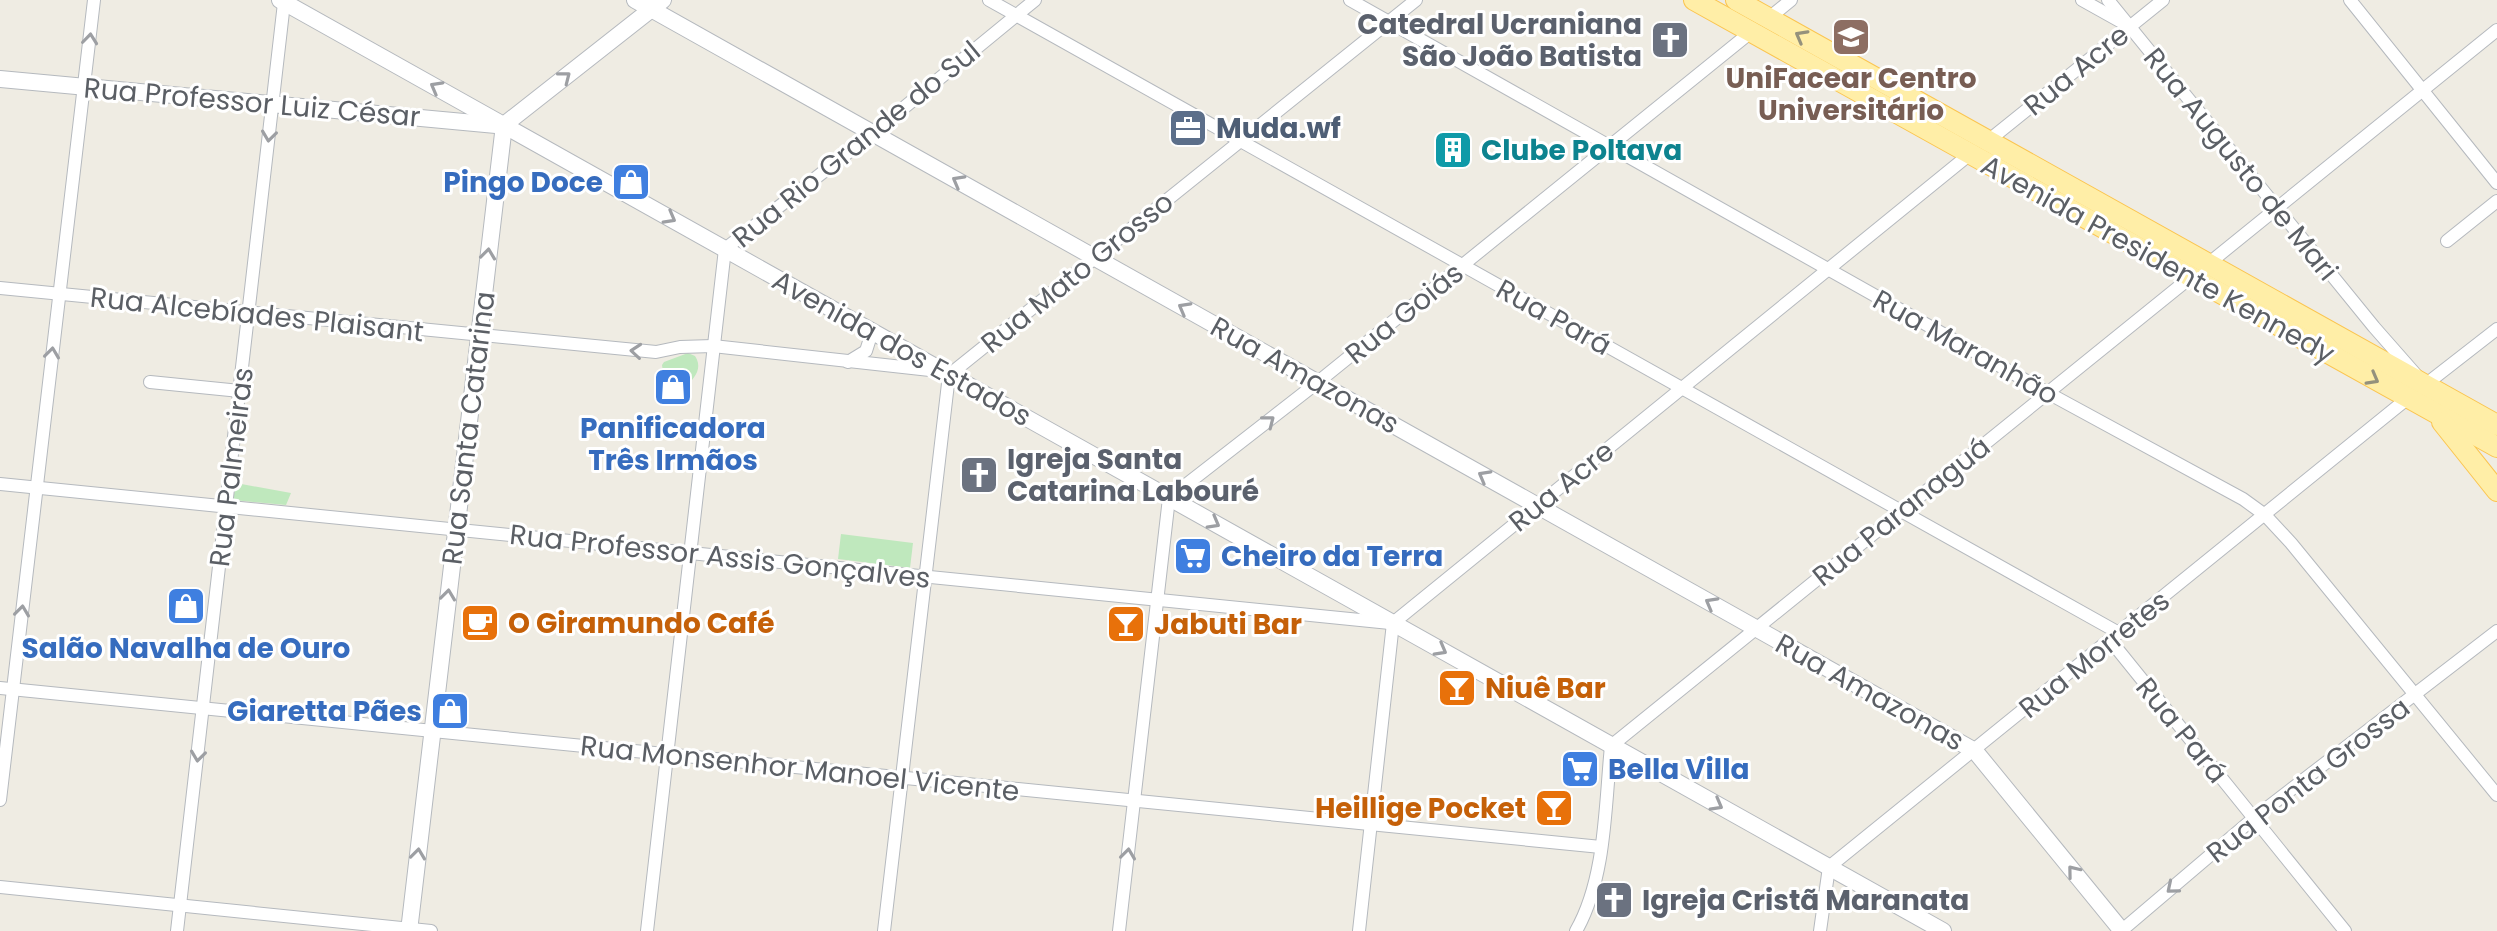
<svg xmlns="http://www.w3.org/2000/svg" width="2497" height="931" viewBox="0 0 2497 931" font-family="Poppins,sans-serif">
  <style>
    .green { fill: #bfe8bd }
    .lines { fill: none; stroke-linecap: round; stroke-linejoin: round }
    .minor-casing { stroke: #b5b9be; stroke-width: 14 }
    .tertiary-casing { stroke: #b5b9be; stroke-width: 18 }
    .primary-casing { stroke: #fbc550; stroke-width: 22 }
    .minor { stroke: #fff; stroke-width: 12 }
    .tertiary { stroke: #fff; stroke-width: 16 }
    .primary { stroke: #ffeea7; stroke-width: 20 }
    .oneway { stroke: #94917c }
    .oneway2 { stroke: #9d9fa3 }
    .labels { text-anchor: middle; stroke-width: 6; stroke-linejoin: round; paint-order: stroke }
    .worship-label { font-size: 28px; font-weight: bold; fill: #5b616d; stroke: #fff; text-anchor: start }
    .street-label { font-size: 28px; fill: #5b5f65; stroke: #fff }
    .education-label { font-size: 28px; font-weight: bold; fill: #785e54; stroke: #fff }
    .service-label { font-size: 28px; font-weight: bold; fill: #4e5e75; stroke: #fff; text-anchor: start }
    .culture-label { font-size: 28px; font-weight: bold; fill: #0d838f; stroke: #fff; text-anchor: start }
    .shop-label { font-size: 28px; font-weight: bold; fill: #366cbe; stroke: #fff; text-anchor: end }
    .food-label { font-size: 28px; font-weight: bold; fill: #c56008; stroke: #fff; text-anchor: start }
  </style>
  <rect width="100%" height="100%" fill="#efece3"/>
  <!-- green -->
  <g class="green">
    <path d="M 688,353 L 695,356 C 701,365 698,373 692,380 L 684,375 L 667,375 L 663,372 L 662,365 L 664,362 Z"/>
    <path d="M 236,483 L 291,493 L 286,505 L 233,500 Z"/>
    <path d="M 841,534 L 913,543 L 910,568 L 838,559 Z"/>
  </g>
  <g class="lines">
    <!-- minor casing -->
    <g class="minor-casing">
      <g id="minor">
        <path d="M 989,0 L 2119,633"/>
        <path d="M 1350,0 L 2048,393 L 2243,499 L 2265,515 L 2291,543 L 2497,795"/>
        <path d="M 2082,0 L 2125,24"/>
        <path d="M 2108,0 L 2374,327 L 2425,385 L 2497,329"/>
        <path d="M 2350,0 L 2497,183"/>
        <path d="M 1769,18 L 1791,0"/>
        <path d="M 1988,141 L 2163,0"/>
        <path d="M 2447,241 L 2497,201"/>
        <path d="M 2208,264 L 2497,30"/>
        <path d="M 0,288 L 656,352 L 680,347 L 713,346 L 939,371"/>
        <path d="M 848,362 L 866,351 L 872,332"/>
        <path d="M 150,382 L 240,391"/>
        <path d="M 0,484 L 1390,623"/>
        <path d="M 2110,640 L 2345,931"/>
        <path d="M 0,688 L 1601,847"/>
        <path d="M 0,800 L 94,0"/>
        <path d="M 0,887 L 431,931"/>
        <path d="M 177,931 L 284,3"/>
        <path d="M 647,931 L 725,249 L 873,133 L 1035,0"/>
        <path d="M 884,931 L 949,375 L 1416,0"/>
        <path d="M 1119,931 L 1169,498 L 1318,382 L 1751,32"/>
        <path d="M 1359,931 L 1393,623 L 1970,154"/>
        <path d="M 1576,931 C 1606,879 1605,805 1611,746 L 2191,277"/>
        <path d="M 1820,931 L 1829,867 L 2408,398"/>
        <path d="M 2121,931 L 2254,818 L 2497,631"/>
      </g>
    </g>
    <!-- tertiary casing -->
    <g class="tertiary-casing">
      <g id="tertiary">
        <path d="M 280,0 L 1943,931"/>
        <path d="M 635,0 L 1975,751 L 2122,931"/>
        <path d="M 0,79 L 496,125"/>
        <path d="M 409,931 L 504,125 L 663,0"/>
      </g>
    </g>
    <!-- primary casing -->
    <g class="primary-casing">
      <g id="primary">
        <path d="M 1694,0 L 2497,447"/>
        <path d="M 1736,0 L 2497,425"/>
        <path d="M 2442,422 L 2497,491"/>
      </g>
    </g>
    <!-- minor -->
    <use href="#minor" class="minor"/>
    <!-- tertiary -->
    <use href="#tertiary" class="tertiary"/>
    <!-- primary -->
    <use href="#primary" class="primary"/>
  </g>
  <!-- one-way arrows -->
  <defs><path id="oneway-chevron" d="M-2-3.5L2.5 0L-2 3.5" fill="none" stroke-width="1.6" stroke-linecap="round" stroke-linejoin="round" transform="scale(2)"/></defs>
  <g class="oneway">
    <use href="#oneway-chevron" transform="translate(1801 36) rotate(-151)"/>
    <use href="#oneway-chevron" transform="translate(2373 379) rotate(29)"/>
  </g>
  <g class="oneway2">
    <use href="#oneway-chevron" transform="translate(90 39) rotate(-84)"/>
    <use href="#oneway-chevron" transform="translate(565 77) rotate(-38)"/>
    <use href="#oneway-chevron" transform="translate(436 87) rotate(-151)"/>
    <use href="#oneway-chevron" transform="translate(269 136) rotate(97)"/>
    <use href="#oneway-chevron" transform="translate(958 181) rotate(-151)"/>
    <use href="#oneway-chevron" transform="translate(670 218) rotate(29)"/>
    <use href="#oneway-chevron" transform="translate(488 254) rotate(-83)"/>
    <use href="#oneway-chevron" transform="translate(1184 308) rotate(-151)"/>
    <use href="#oneway-chevron" transform="translate(636 351) rotate(-175)"/>
    <use href="#oneway-chevron" transform="translate(52 353) rotate(-83)"/>
    <use href="#oneway-chevron" transform="translate(1269 421) rotate(-38)"/>
    <use href="#oneway-chevron" transform="translate(1484 476) rotate(-151)"/>
    <use href="#oneway-chevron" transform="translate(1214 523) rotate(29)"/>
    <use href="#oneway-chevron" transform="translate(448 595) rotate(-83)"/>
    <use href="#oneway-chevron" transform="translate(1711 603) rotate(-151)"/>
    <use href="#oneway-chevron" transform="translate(22 611) rotate(-83)"/>
    <use href="#oneway-chevron" transform="translate(1441 650) rotate(29)"/>
    <use href="#oneway-chevron" transform="translate(198 756) rotate(97)"/>
    <use href="#oneway-chevron" transform="translate(1717 805) rotate(29)"/>
    <use href="#oneway-chevron" transform="translate(418 854) rotate(-83)"/>
    <use href="#oneway-chevron" transform="translate(1128 854) rotate(-83)"/>
    <use href="#oneway-chevron" transform="translate(2073 871) rotate(-129)"/>
    <use href="#oneway-chevron" transform="translate(2172 888) rotate(140)"/>
  </g>
  <!-- icons -->
  <defs>
    <g id="university-square" transform="scale(2)"><rect x="-9" y="-9" width="18" height="18" rx="4" fill="#8d6e63" stroke="#fff"/><path d="M0-5L7-2L0 1L-7-2ZM-4 1L0 2.5L4 1V4Q0 6-4 4Z" fill="#fff"/></g>
    <g id="church-square" transform="scale(2)"><rect x="-9" y="-9" width="18" height="18" rx="4" fill="#6b7280" stroke="#fff"/><path d="M-1.2-6h2.4v3.5h3.3v2.4h-3.3V6h-2.4V-.1h-3.3v-2.4h3.3Z" fill="#fff"/></g>
    <g id="office-square" transform="scale(2)"><rect x="-9" y="-9" width="18" height="18" rx="4" fill="#5c6f8a" stroke="#fff"/><path d="M-6-3h4V-5.5h4V-3h4V5H-6ZM-1-4.5V-3h2v-1.5ZM-6 0V1H6V0Z" fill="#fff"/></g>
    <g id="building-square" transform="scale(2)"><rect x="-9" y="-9" width="18" height="18" rx="4" fill="#0f9aa8" stroke="#fff"/><path d="M-4-6H4V6H1V3H-1V6H-4ZM-2.5-4.3h1.7v1.8h-1.7ZM.8-4.3h1.7v1.8H.8ZM-2.5-1h1.7V.8h-1.7ZM.8-1h1.7V.8H.8Z" fill="#fff"/></g>
    <g id="shop-square" transform="scale(2)"><rect x="-9" y="-9" width="18" height="18" rx="4" fill="#3f7fe0" stroke="#fff"/><path d="M-5-2.5h2.3a2.7 3.5 0 0 1 5.4 0H5L5.5 6h-11ZM-1.5-2.5h3a1.5 2.3 0 0 0-3 0Z" fill="#fff"/></g>
    <g id="supermarket-square" transform="scale(2)"><rect x="-9" y="-9" width="18" height="18" rx="4" fill="#3f7fe0" stroke="#fff"/><path d="M-6-5.5h2.5l.6 2H6L4.5 2H-2.5L-4.4-4H-6ZM-1.5 3.2a1.3 1.3 0 1 0 .1 0ZM3 3.2a1.3 1.3 0 1 0 .1 0Z" fill="#fff"/></g>
    <g id="cafe-square" transform="scale(2)"><rect x="-9" y="-9" width="18" height="18" rx="4" fill="#e8710a" stroke="#fff"/><path d="M-5.5-4.5H6V0H3Q3 3.5 0 3.5H-2.5Q-5.5 3.5-5.5 0ZM3-3.2v2h1.7v-2ZM-6 4.5H4V6H-6Z" fill="#fff"/></g>
    <g id="bar-square" transform="scale(2)"><rect x="-9" y="-9" width="18" height="18" rx="4" fill="#e8710a" stroke="#fff"/><path d="M-6-5H6L.8 .8V4.5H3.5V6h-7V4.5H-.8V.8Z" fill="#fff"/></g>
  </defs>
  <g fill-rule="evenodd">
    <use href="#university-square" x="1851" y="37"/>
    <use href="#church-square" x="1670" y="40"/>
    <use href="#office-square" x="1188" y="128"/>
    <use href="#building-square" x="1453" y="150"/>
    <use href="#shop-square" x="631" y="182"/>
    <use href="#shop-square" x="673" y="387"/>
    <use href="#church-square" x="979" y="475"/>
    <use href="#supermarket-square" x="1193" y="556"/>
    <use href="#shop-square" x="186" y="606"/>
    <use href="#cafe-square" x="480" y="623"/>
    <use href="#bar-square" x="1126" y="624"/>
    <use href="#bar-square" x="1457" y="688"/>
    <use href="#shop-square" x="450" y="711"/>
    <use href="#supermarket-square" x="1580" y="769"/>
    <use href="#bar-square" x="1554" y="808"/>
    <use href="#church-square" x="1614" y="900"/>
  </g>
  <g class="labels">
    <!-- worship labels -->
    <g class="worship-label">
      <text x="1642" y="34" text-anchor="end">Catedral Ucraniana<tspan x="1642" dy="32">São João Batista</tspan></text>
      <text x="1007" y="469">Igreja Santa<tspan x="1007" dy="32">Catarina Labouré</tspan></text>
      <text x="1642" y="910">Igreja Cristã Maranata</text>
    </g>
    <!-- street labels -->
    <g class="street-label">
      <text transform="translate(2076 70) rotate(-39)" y="10">Rua Acre</text>
      <text transform="translate(252 102) rotate(5)" y="10">Rua Professor Luiz César</text>
      <text transform="translate(856 144) rotate(-39)" y="10">Rua Rio Grande do Sul</text>
      <text transform="translate(2241 164) rotate(51)" y="10">Rua Augusto de Mari</text>
      <text transform="translate(2158 259) rotate(29)" y="10">Avenida Presidente Kennedy</text>
      <text transform="translate(1077 272) rotate(-39)" y="10">Rua Mato Grosso</text>
      <text transform="translate(1404 313) rotate(-39)" y="10">Rua Goiás</text>
      <text transform="translate(257 314) rotate(6)" y="10">Rua Alcebíades Plaisant</text>
      <text transform="translate(1554 317) rotate(29)" y="10">Rua Pará</text>
      <text transform="translate(1966 347) rotate(29)" y="10">Rua Maranhão</text>
      <text transform="translate(902 348) rotate(29)" y="10">Avenida dos Estados</text>
      <text transform="translate(1305 375) rotate(29)" y="10">Rua Amazonas</text>
      <text transform="translate(468 428) rotate(-83)" y="10">Rua Santa Catarina</text>
      <text transform="translate(231 467) rotate(-83)" y="10">Rua Palmeiras</text>
      <text transform="translate(1561 486) rotate(-39)" y="10">Rua Acre</text>
      <text transform="translate(1901 511) rotate(-39)" y="10">Rua Paranaguá</text>
      <text transform="translate(720 556) rotate(6)" y="10">Rua Professor Assis Gonçalves</text>
      <text transform="translate(2094 654) rotate(-39)" y="10">Rua Morretes</text>
      <text transform="translate(1870 692) rotate(29)" y="10">Rua Amazonas</text>
      <text transform="translate(2182 730) rotate(51)" y="10">Rua Pará</text>
      <text transform="translate(800 768) rotate(6)" y="10">Rua Monsenhor Manoel Vicente</text>
      <text transform="translate(2308 780) rotate(-38)" y="10">Rua Ponta Grossa</text>
    </g>
    <!-- education labels -->
    <g class="education-label">
      <text x="1851" y="88">UniFacear Centro<tspan x="1851" dy="32">Universitário</tspan></text>
    </g>
    <!-- service labels -->
    <g class="service-label">
      <text x="1216" y="138">Muda.wf</text>
    </g>
    <!-- culture labels -->
    <g class="culture-label">
      <text x="1481" y="160">Clube Poltava</text>
    </g>
    <!-- shop labels -->
    <g class="shop-label">
      <text x="603" y="192">Pingo Doce</text>
      <text x="673" y="438" text-anchor="middle">Panificadora<tspan x="673" dy="32">Três Irmãos</tspan></text>
      <text x="1221" y="566" text-anchor="start">Cheiro da Terra</text>
      <text x="186" y="658" text-anchor="middle">Salão Navalha de Ouro</text>
      <text x="422" y="721">Giaretta Pães</text>
      <text x="1608" y="779" text-anchor="start">Bella Villa</text>
    </g>
    <!-- food labels -->
    <g class="food-label">
      <text x="508" y="633">O Giramundo Café</text>
      <text x="1154" y="634">Jabuti Bar</text>
      <text x="1485" y="698">Niuê Bar</text>
      <text x="1526" y="818" text-anchor="end">Heillige Pocket</text>
    </g>
  </g>
</svg>
